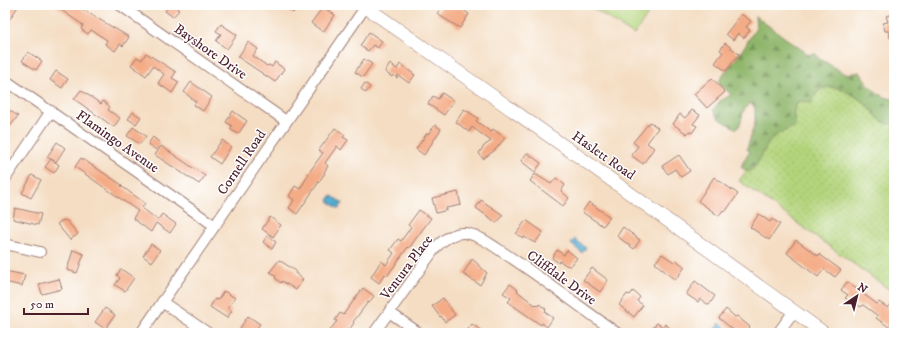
<svg xmlns="http://www.w3.org/2000/svg" width="899" height="338" viewBox="0 0 899 338" font-family="'IM FELL DW Pica',serif">
  <style>
    .grass { fill: url(#grass-dots); stroke: #7f7a53 }
    .forest { fill: url(#forest-firs); stroke: #6c6a4b }
    .pitch { fill: #b4d47b; stroke: #7f7a53 }
    .water { fill: url(#water-waves); stroke: #50677f }
    .building { fill: #f4ac86 }
    .lines { fill: none; stroke-linecap: round; stroke-linejoin: round }
    .minor-casing { stroke: #9f7e76; stroke-width: 12 }
    .tertiary-casing { stroke: #9f7e76; stroke-width: 14 }
    .minor { stroke: #fff; stroke-width: 10 }
    .tertiary { stroke: #fff; stroke-width: 13 }
    .labels { text-anchor: middle; stroke-width: 3; stroke-linejoin: round; paint-order: stroke }
    .street-label { font-size: 14px; fill: #4a1f2b; stroke: #fff }
  </style>
  <defs>
    <pattern id="grass-dots" width="8" height="8" patternUnits="userSpaceOnUse"><rect width="8" height="8" fill="#b4d47b"/><path d="M2 2h.1M6 6h.1" fill="none" stroke="#9cb66a" stroke-width="1.8" stroke-linecap="round"/></pattern>
    <pattern id="forest-firs" width="22" height="20" patternUnits="userSpaceOnUse"><rect width="22" height="20" fill="#8fb66b"/><path d="M5 1l3.5 6h-7zM16 11l3.5 6h-7z" fill="#779358"/></pattern>
    <pattern id="water-waves" width="16" height="10" patternUnits="userSpaceOnUse"><rect width="16" height="10" fill="#56afd3"/><path d="M0 5q4-4 8 0t8 0" fill="none" stroke="#498eab"/></pattern>
  </defs>
  <rect width="100%" height="100%" fill="#fff"/>
  <filter id="ink" filterUnits="userSpaceOnUse"><feTurbulence type="fractalNoise" baseFrequency=".025" numOctaves="2"/><feDisplacementMap in="SourceGraphic" scale="8" xChannelSelector="R" yChannelSelector="G"/><feConvolveMatrix kernelMatrix="1 2 1 2 8 2 1 2 1" color-interpolation-filters="sRGB"/></filter>
  <filter id="wash" filterUnits="userSpaceOnUse"><feTurbulence type="fractalNoise" baseFrequency=".012" numOctaves="4" result="noise"/><feDisplacementMap in="SourceGraphic" scale="16" xChannelSelector="R" yChannelSelector="G"/><feGaussianBlur stdDeviation="0.9" result="paint"/><feColorMatrix in="noise" values="0 0 0 0 0 0 0 0 0 0 0 0 0 0 0 0 0 1.4 0 .05"/><feComposite in="paint" operator="in"/></filter>
  <g filter="url(#wash)">
    <rect width="100%" height="100%" fill="#f4ddc2"/>
    <!-- grass -->
    <path class="grass" d="M 818,67 L 894,122 L 894,293 L 739,181 Z"/>
    <!-- forest -->
    <path class="forest" d="M 755,16 L 809,55 L 814,53 L 822,60 L 845,74 L 860,72 C 867,84 878,98 894,99 L 894,124 C 890,124 886,124 882,121 C 877,118 874,112 870,108 C 860,98 834,80 820,90 C 816,93 814,98 811,103 L 802,101 L 798,102 C 790,116 795,112 795,126 C 788,130 775,134 771,140 C 762,150 760,166 748,172 L 741,167 L 744,160 L 750,152 L 747,149 L 755,122 L 755,107 L 750,103 C 738,114 745,119 737,129 L 718,118 L 713,110 L 720,101 L 731,95 L 718,82 L 741,52 L 756,28 Z"/>
    <!-- pitch -->
    <path class="pitch" d="M 588,5 L 654,5 L 634,35 Z"/>
    <!-- water -->
    <g class="water">
      <path d="M 332,196 L 343,203 L 339,209 L 328,201 L 330,197 Z"/>
      <path d="M 575,239 L 586,248 L 582,253 L 571,244 Z"/>
      <path d="M 720,323 L 732,333 L 720,333 L 715,329 Z"/>
    </g>
    <g id="blocks">
      <!-- building -->
      <g class="building">
        <path d="M 5,5 L 19,5 L 5,26 Z"/>
        <path d="M 54,5 L 75,5 L 129,37 L 123,46 L 120,44 L 115,51 L 105,44 L 107,40 L 91,30 L 88,34 L 81,29 L 83,25 Z"/>
        <path d="M 170,5 L 180,5 L 177,9 L 179,10 L 173,17 L 165,11 Z"/>
        <path d="M 281,5 L 298,5 L 293,13 Z"/>
        <path d="M 443,5 L 456,5 L 469,14 L 460,28 L 437,14 Z"/>
        <path d="M 323,7 L 335,15 L 323,32 L 311,23 Z"/>
        <path d="M 741,14 L 751,21 L 746,27 L 750,30 L 744,38 L 738,33 L 733,40 L 726,34 Z"/>
        <path d="M 894,14 L 894,38 L 890,38 L 889,31 L 885,31 L 883,23 L 888,22 L 886,16 Z"/>
        <path d="M 221,24 L 237,35 L 227,49 L 216,41 L 221,34 L 216,31 Z"/>
        <path d="M 369,32 L 382,41 L 378,48 L 373,45 L 368,51 L 360,46 Z"/>
        <path d="M 248,42 L 258,49 L 253,56 L 267,66 L 269,65 L 272,67 L 275,62 L 284,69 L 275,82 L 238,57 Z"/>
        <path d="M 725,43 L 739,54 L 726,71 L 715,63 L 723,52 L 720,50 Z"/>
        <path d="M 28,52 L 42,61 L 36,70 L 22,61 Z"/>
        <path d="M 146,53 L 176,72 L 172,78 L 179,82 L 172,93 L 158,83 L 164,74 L 153,66 L 146,76 L 131,65 L 137,57 L 142,60 Z"/>
        <path d="M 364,59 L 372,64 L 363,77 L 355,72 Z"/>
        <path d="M 390,64 L 397,69 L 400,64 L 415,75 L 409,83 L 398,75 L 397,78 L 393,75 L 392,77 L 385,72 Z"/>
        <path d="M 56,71 L 68,79 L 62,88 L 50,80 Z"/>
        <path d="M 712,78 L 725,92 L 707,108 L 694,94 Z"/>
        <path d="M 191,82 L 212,97 L 203,111 L 194,105 L 196,102 L 184,92 Z"/>
        <path d="M 365,83 L 370,87 L 366,93 L 361,89 Z"/>
        <path d="M 81,90 L 101,104 L 103,101 L 110,107 L 108,110 L 120,118 L 114,127 L 74,99 Z"/>
        <path d="M 442,93 L 454,101 L 444,115 L 428,104 L 433,96 L 438,99 Z"/>
        <path d="M 464,109 L 478,118 L 476,121 L 491,132 L 493,129 L 505,138 L 495,150 L 483,159 L 479,153 L 484,146 L 491,141 L 472,127 L 469,132 L 456,122 Z"/>
        <path d="M 9,110 L 18,116 L 9,128 L 5,125 L 5,115 Z"/>
        <path d="M 692,110 L 700,115 L 693,124 L 697,126 L 692,133 L 689,131 L 687,134 L 673,124 L 680,114 L 685,118 Z"/>
        <path d="M 233,111 L 247,121 L 238,134 L 230,129 L 232,126 L 226,122 Z"/>
        <path d="M 133,112 L 141,117 L 136,124 L 128,119 Z"/>
        <path d="M 650,122 L 658,128 L 647,143 L 654,148 L 643,164 L 631,155 L 638,146 L 633,142 Z"/>
        <path d="M 435,125 L 441,129 L 424,155 L 416,149 L 427,133 L 428,134 Z"/>
        <path d="M 133,127 L 146,136 L 140,144 L 127,136 Z"/>
        <path d="M 335,128 L 345,135 L 343,137 L 348,140 L 341,150 L 337,146 L 325,163 L 328,166 L 324,172 L 325,173 L 297,214 L 289,208 L 294,200 L 289,196 L 295,186 L 300,189 L 309,174 L 308,174 L 323,153 L 319,150 Z"/>
        <path d="M 153,137 L 160,143 L 156,150 L 148,144 Z"/>
        <path d="M 222,140 L 231,147 L 220,164 L 210,157 Z"/>
        <path d="M 57,142 L 65,148 L 56,162 L 47,157 Z"/>
        <path d="M 161,146 L 205,176 L 199,184 L 155,155 Z"/>
        <path d="M 527,153 L 541,163 L 535,172 L 521,161 Z"/>
        <path d="M 679,155 L 690,171 L 681,177 L 675,169 L 668,174 L 662,166 Z"/>
        <path d="M 81,158 L 122,185 L 121,186 L 145,203 L 142,208 L 158,220 L 162,214 L 176,224 L 170,233 L 156,223 L 151,232 L 139,223 L 133,218 L 138,211 L 75,167 Z"/>
        <path d="M 51,159 L 59,165 L 54,173 L 45,167 Z"/>
        <path d="M 535,174 L 551,184 L 556,178 L 565,185 L 561,191 L 569,198 L 563,206 L 530,181 Z"/>
        <path d="M 32,175 L 41,180 L 31,198 L 22,193 Z"/>
        <path d="M 714,177 L 738,194 L 725,212 L 723,210 L 719,216 L 698,201 Z"/>
        <path d="M 458,192 L 461,205 L 446,208 L 447,210 L 436,213 L 432,198 Z"/>
        <path d="M 481,200 L 503,215 L 497,223 L 476,208 Z"/>
        <path d="M 589,202 L 610,217 L 603,226 L 582,212 Z"/>
        <path d="M 15,208 L 41,214 L 38,225 L 13,219 Z"/>
        <path d="M 419,210 L 431,218 L 409,248 L 408,247 L 387,276 L 385,274 L 379,283 L 371,277 L 381,261 L 386,265 L 394,253 L 390,250 L 398,239 L 401,241 L 411,227 L 408,225 Z"/>
        <path d="M 759,214 L 770,222 L 772,219 L 780,224 L 769,240 L 750,227 Z"/>
        <path d="M 270,217 L 281,225 L 273,237 L 262,229 Z"/>
        <path d="M 63,220 L 67,221 L 78,234 L 70,240 L 57,224 Z"/>
        <path d="M 526,220 L 543,232 L 535,243 L 524,237 L 523,238 L 516,234 Z"/>
        <path d="M 623,227 L 640,240 L 634,249 L 617,236 Z"/>
        <path d="M 267,236 L 276,242 L 272,249 L 263,242 Z"/>
        <path d="M 796,240 L 818,256 L 819,254 L 841,270 L 835,277 L 824,269 L 818,277 L 787,253 Z"/>
        <path d="M 151,244 L 160,250 L 152,262 L 143,256 Z"/>
        <path d="M 73,250 L 84,254 L 77,273 L 67,270 Z"/>
        <path d="M 557,250 L 564,255 L 567,250 L 577,258 L 570,267 L 568,265 L 567,266 L 560,261 L 559,263 L 552,258 Z"/>
        <path d="M 662,254 L 674,262 L 676,260 L 685,267 L 675,280 L 655,263 Z"/>
        <path d="M 472,259 L 478,264 L 478,265 L 487,273 L 480,285 L 463,274 Z"/>
        <path d="M 279,260 L 296,271 L 295,273 L 303,279 L 296,290 L 282,281 L 281,283 L 275,278 L 276,276 L 270,272 Z"/>
        <path d="M 592,268 L 608,280 L 600,292 L 583,280 Z"/>
        <path d="M 121,269 L 134,278 L 125,291 L 115,285 L 120,278 L 117,275 Z"/>
        <path d="M 5,271 L 25,275 L 22,286 L 5,282 Z"/>
        <path d="M 59,279 L 62,289 L 42,294 L 39,284 Z"/>
        <path d="M 695,281 L 715,296 L 709,305 L 700,299 L 698,302 L 686,294 Z"/>
        <path d="M 847,282 L 877,304 L 879,302 L 888,308 L 894,300 L 894,320 L 889,327 L 876,318 L 878,316 L 863,305 L 861,307 L 855,303 L 854,304 L 845,298 L 848,295 L 841,290 Z"/>
        <path d="M 510,284 L 518,290 L 517,291 L 535,305 L 536,304 L 538,306 L 539,304 L 546,309 L 545,312 L 553,318 L 547,327 L 542,323 L 541,325 L 508,302 L 511,298 L 503,293 Z"/>
        <path d="M 363,288 L 374,296 L 369,303 L 368,302 L 353,322 L 354,323 L 349,330 L 348,328 L 344,333 L 334,333 L 330,330 L 337,321 L 335,320 L 340,313 L 343,315 Z"/>
        <path d="M 224,291 L 235,298 L 228,308 L 232,311 L 227,318 L 210,307 L 215,299 L 218,300 Z"/>
        <path d="M 633,291 L 640,297 L 637,301 L 643,305 L 634,317 L 619,305 L 627,294 L 630,295 Z"/>
        <path d="M 443,298 L 455,315 L 445,322 L 441,316 L 440,317 L 432,306 Z"/>
        <path d="M 105,308 L 115,315 L 105,329 L 95,322 Z"/>
        <path d="M 726,309 L 735,317 L 737,316 L 750,327 L 745,333 L 737,333 L 719,318 Z"/>
        <path d="M 248,316 L 260,324 L 257,328 L 265,333 L 248,333 L 240,328 Z"/>
        <path d="M 657,323 L 663,327 L 665,324 L 676,333 L 655,333 L 651,330 Z"/>
        <path d="M 472,324 L 485,333 L 465,333 Z"/>
      </g>
    </g>
  </g>
  <g filter="url(#ink)">
    <use href="#blocks" fill-opacity="0" stroke="#9f7e76" stroke-width="1"/>
    <g class="lines">
      <!-- minor casing -->
      <g class="minor-casing">
        <g id="minor">
          <path d="M 120,5 L 286,121"/>
          <path d="M 5,80 L 215,226"/>
          <path d="M 5,179 L 51,111"/>
          <path d="M 5,244 L 40,252"/>
          <path d="M 162,302 L 208,333"/>
          <path d="M 389,312 L 419,333"/>
          <path d="M 141,333 L 366,6"/>
          <path d="M 374,333 L 436,247 C 444,239 453,232 465,233 C 479,235 492,245 504,253 C 542,278 579,306 617,333"/>
          <path d="M 778,333 L 794,311"/>
        </g>
      </g>
      <!-- tertiary casing -->
      <g class="tertiary-casing">
        <path id="tertiary" d="M 363,5 L 585,161 L 824,333"/>
      </g>
      <!-- minor -->
      <use href="#minor" class="minor"/>
      <!-- tertiary -->
      <use href="#tertiary" class="tertiary"/>
    </g>
  </g>
  <g class="labels">
    <!-- street labels -->
    <g class="street-label">
      <text transform="translate(211 51) rotate(35)" y="5">Bayshore Drive</text>
      <text transform="translate(118 141) rotate(35)" y="5">Flamingo Avenue</text>
      <text transform="translate(604 155) rotate(35)" y="5">Haslett Road</text>
      <text transform="translate(241 162) rotate(-56)" y="5">Cornell Road</text>
      <text transform="translate(406 267) rotate(-53)" y="5">Ventura Place</text>
      <text transform="translate(562 277) rotate(36)" y="5">Cliffdale Drive</text>
    </g>
  </g>
  <!-- margin -->
  <rect width="899" height="338" fill="none" stroke="#fff" stroke-width="20"/>
  <!-- north arrow -->
  <g transform="translate(857 296) rotate(35)" stroke="#ffffff" stroke-width="3" paint-order="stroke">
  <path d="M0-3L7 15L0 10L-7 15Z" fill="#4a1f2b"/>
  <text y="-6" font-size="11" font-weight="bold" text-anchor="middle" fill="#4a1f2b">N</text>
  </g>
  <!-- scale -->
  <path d="M24 308v6h64v-6" fill="none" stroke="#4a1f2b" stroke-width="2"/>
  <text x="30" y="308" font-size="12" fill="#4a1f2b" stroke="#ffffff" stroke-width="3" paint-order="stroke">50 m</text>
</svg>
